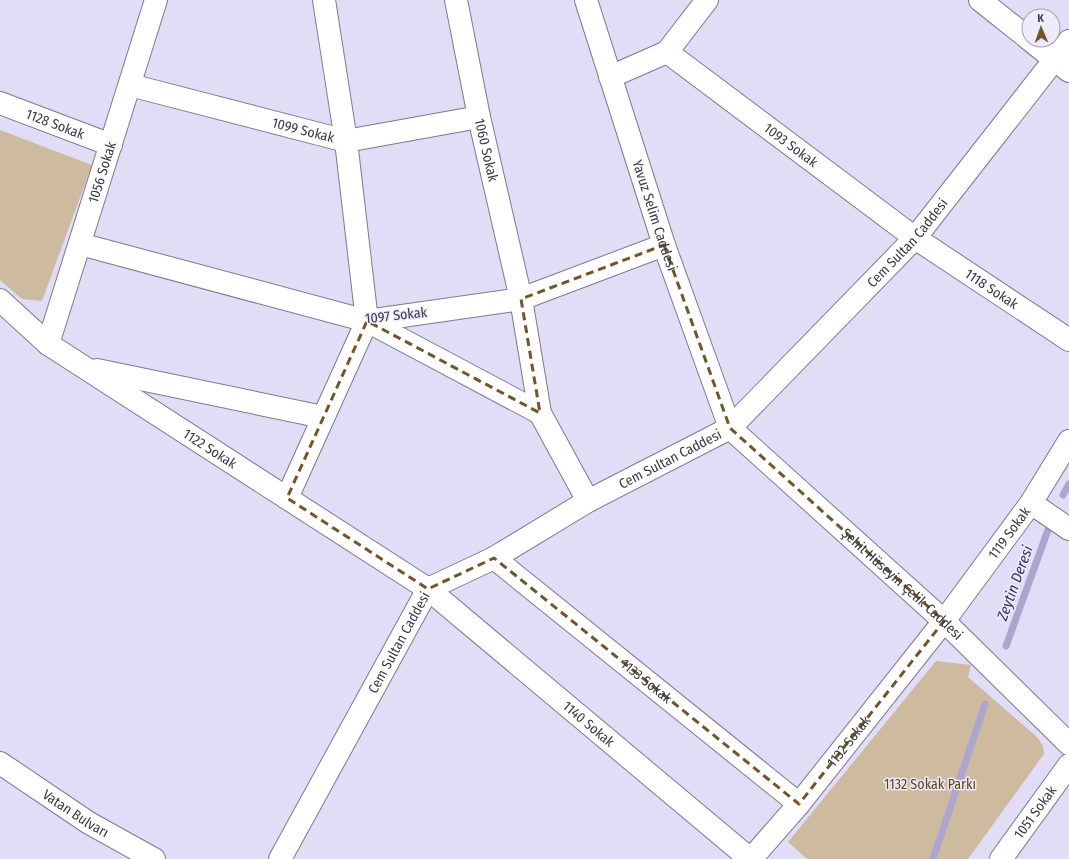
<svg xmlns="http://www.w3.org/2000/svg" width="1069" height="859" viewBox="0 0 1069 859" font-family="'Fira Sans Condensed',sans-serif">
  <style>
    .green { fill: #ceba9e }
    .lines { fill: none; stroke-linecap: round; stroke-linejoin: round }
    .stream { stroke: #ada5cf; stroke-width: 7 }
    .minor-casing { stroke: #7d798f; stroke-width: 24 }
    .major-casing { stroke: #7d798f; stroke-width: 24 }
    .minor { stroke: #fff; stroke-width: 22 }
    .major { stroke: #fff; stroke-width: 22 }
    .marked { fill: none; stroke: #725528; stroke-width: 3; stroke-dasharray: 8 5; stroke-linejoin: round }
    .labels { text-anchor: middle; stroke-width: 3; stroke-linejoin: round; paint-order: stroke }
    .street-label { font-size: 14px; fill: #3a3942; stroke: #eeebff }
    .park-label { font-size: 14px; fill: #5e4214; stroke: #eeebff }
    .water-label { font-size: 15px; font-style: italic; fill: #3a2c61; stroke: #eeebff }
  </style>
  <rect width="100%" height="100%" fill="#e1ddf6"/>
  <!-- green -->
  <g class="green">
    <path d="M 0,130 L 92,165 L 42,301 L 22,299 L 0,280 Z"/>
    <path d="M 936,661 L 971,665 L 968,677 L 1038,738 L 1043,746 L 1044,754 L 968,859 L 807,859 L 788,842 Z"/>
  </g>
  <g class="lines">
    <!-- stream -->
    <g class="stream">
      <path d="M 1063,495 L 1069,484"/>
      <path d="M 1006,646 L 1048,530"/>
      <path d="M 933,859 L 985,704"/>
    </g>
    <!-- minor casing -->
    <g class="minor-casing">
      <g id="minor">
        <path id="s1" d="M 456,0 L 479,117 L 521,299 L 540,413 L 588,501"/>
        <path id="s2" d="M 586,0 L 664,245 L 730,428 L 944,621 L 1069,744"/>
        <path d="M 980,0 L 1029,39"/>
        <path d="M 1030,40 L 1069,71"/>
        <path id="s3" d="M 667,52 L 915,238 L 1069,340"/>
        <path d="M 610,77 L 667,52 L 707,0"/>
        <path id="s4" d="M 130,85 L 346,141 L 479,117"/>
        <path id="s5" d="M 0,103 L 111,145"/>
        <path d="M 80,244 L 367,321 L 521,299 L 664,245"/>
        <path id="s6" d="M 0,300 L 48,344 L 428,589 L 750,859"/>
        <path d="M 367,321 L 540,413"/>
        <path id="s7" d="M 48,344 L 156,0"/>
        <path d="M 97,370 L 323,417"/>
        <path d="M 287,498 L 367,321 L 346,141 L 324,0"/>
        <path d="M 1031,503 L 1069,529"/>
        <path id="s8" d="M 494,558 L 799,804"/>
        <path id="s9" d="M 280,859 L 428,589 L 494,558 L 588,501 L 730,428 L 915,238 L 1069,41"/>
        <path id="s10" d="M 751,859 L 799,804 L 944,621 L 1031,503 L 1069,441"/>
        <path id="s11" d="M 1001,859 L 1069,765"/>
      </g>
    </g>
    <!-- major casing -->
    <g class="major-casing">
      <g id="major">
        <path id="s12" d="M 0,763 L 89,823 L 154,859"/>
      </g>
    </g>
    <!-- minor -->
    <use href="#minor" class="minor"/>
    <!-- major -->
    <use href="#major" class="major"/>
  </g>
  <!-- marked area -->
  <path class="marked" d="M 664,245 L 730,428 L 944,621 L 799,804 L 494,558 L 428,589 L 287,498 L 367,321 L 540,413 L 521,299 Z"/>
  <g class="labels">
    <!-- street labels -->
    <g class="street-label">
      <text dy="5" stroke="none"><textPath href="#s5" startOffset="59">1128 Sokak</textPath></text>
      <text dy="5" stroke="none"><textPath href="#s4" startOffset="179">1099 Sokak</textPath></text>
      <text dy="5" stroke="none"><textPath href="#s3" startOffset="155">1093 Sokak</textPath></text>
      <text dy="5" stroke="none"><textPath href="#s1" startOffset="153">1060 Sokak</textPath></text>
      <text dy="5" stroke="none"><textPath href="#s7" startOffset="180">1056 Sokak</textPath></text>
      <text dy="5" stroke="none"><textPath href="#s2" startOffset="226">Yavuz Selim Caddesi</textPath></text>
      <text dy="5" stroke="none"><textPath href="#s9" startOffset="907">Cem Sultan Caddesi</textPath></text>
      <text dy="5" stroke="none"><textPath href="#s3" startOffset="402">1118 Sokak</textPath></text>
      <text transform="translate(396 315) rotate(-6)" y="5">1097 Sokak</text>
      <text dy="5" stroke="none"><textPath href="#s6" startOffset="258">1122 Sokak</textPath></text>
      <text dy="5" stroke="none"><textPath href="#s9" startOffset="583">Cem Sultan Caddesi</textPath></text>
      <text dy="5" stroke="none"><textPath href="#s10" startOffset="416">1119 Sokak</textPath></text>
      <text dy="5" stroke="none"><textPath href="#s2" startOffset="684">Şehit Hüseyin Çelik Caddesi</textPath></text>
      <text dy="5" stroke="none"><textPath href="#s9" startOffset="247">Cem Sultan Caddesi</textPath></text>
      <text dy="5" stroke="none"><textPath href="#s8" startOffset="196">1133 Sokak</textPath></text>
      <text dy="5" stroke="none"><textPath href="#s6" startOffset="727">1140 Sokak</textPath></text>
      <text dy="5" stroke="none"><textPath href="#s10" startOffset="153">1132 Sokak</textPath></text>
      <text dy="5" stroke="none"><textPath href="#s12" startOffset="91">Vatan Bulvarı</textPath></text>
      <text dy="5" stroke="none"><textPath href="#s11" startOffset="58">1051 Sokak</textPath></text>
    </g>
    <!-- park labels -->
    <g class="park-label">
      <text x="930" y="789">1132 Sokak Parkı</text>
    </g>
    <!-- water labels -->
    <g class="water-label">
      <text transform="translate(1015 583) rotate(-70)" y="5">Zeytin Deresi</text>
    </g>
  </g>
  <!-- north arrow -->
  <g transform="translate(1041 28) rotate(358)"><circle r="19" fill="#eeebff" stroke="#a6a4b3"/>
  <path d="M0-3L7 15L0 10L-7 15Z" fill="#725528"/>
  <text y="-6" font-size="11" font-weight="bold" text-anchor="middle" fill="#3a3942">K</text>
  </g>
</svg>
